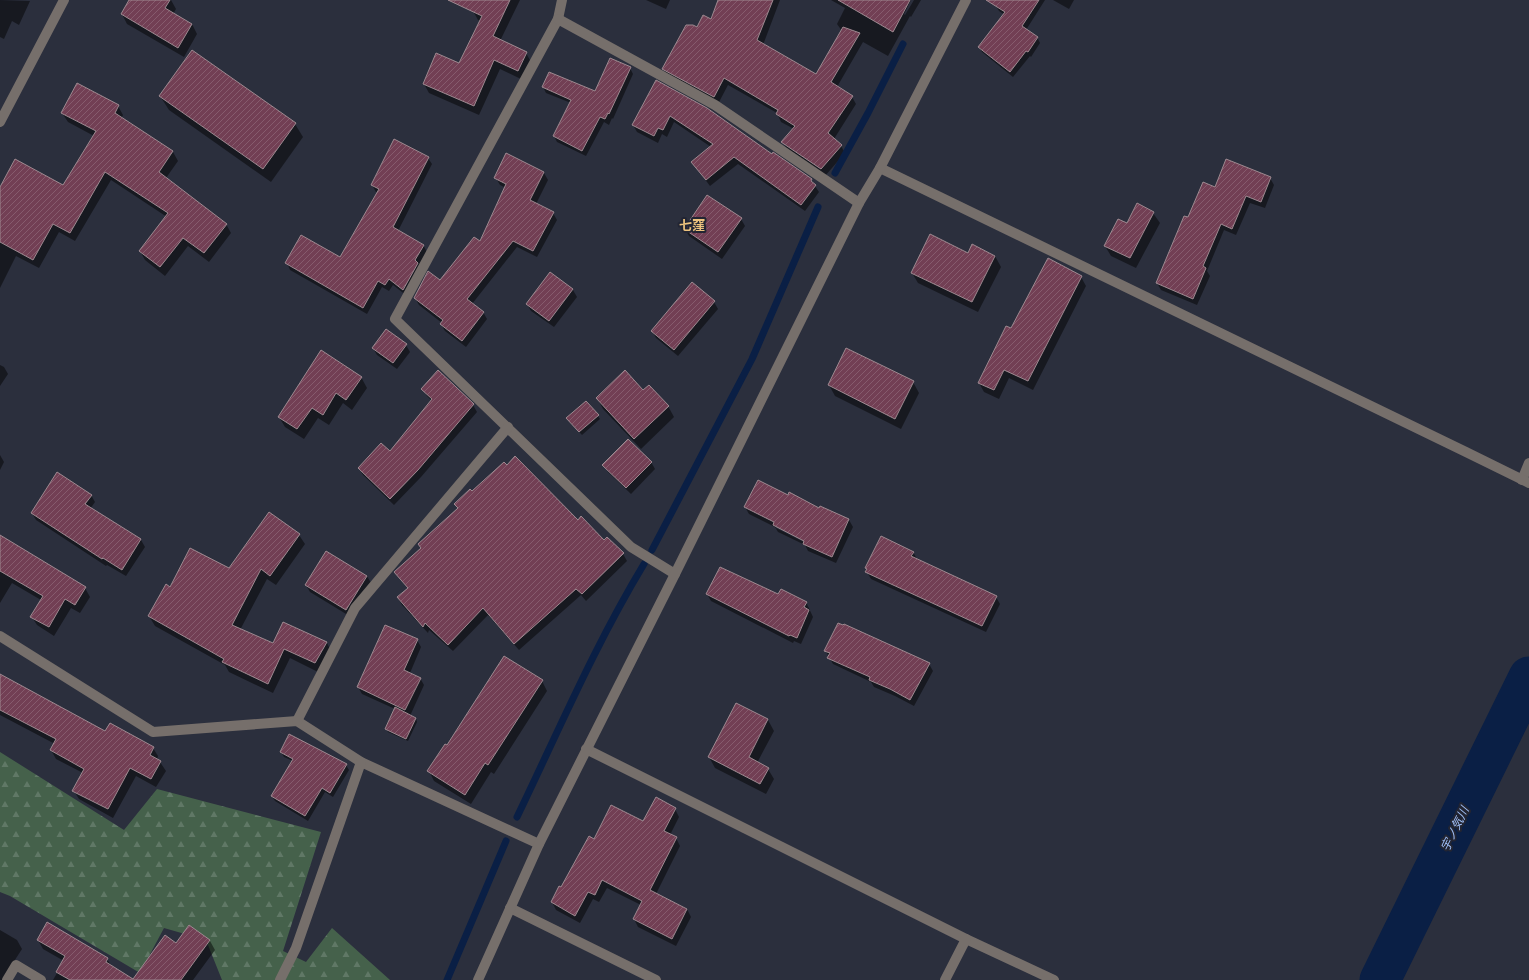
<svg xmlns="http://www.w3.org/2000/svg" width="1529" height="980" viewBox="0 0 1529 980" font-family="'Archivo Narrow','Noto Sans JP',sans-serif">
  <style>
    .forest { fill: url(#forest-firs) }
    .shadow { fill: #0007; fill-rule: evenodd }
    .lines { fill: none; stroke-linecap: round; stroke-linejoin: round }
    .stream { stroke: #0a1f45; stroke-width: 7 }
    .river { stroke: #0a1f45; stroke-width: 41 }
    .building { fill: url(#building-hatch); stroke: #9d8990 }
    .minor { stroke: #766f6b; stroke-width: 10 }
    .tertiary { stroke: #766f6b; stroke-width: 10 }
    .labels { text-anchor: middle; stroke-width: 4; stroke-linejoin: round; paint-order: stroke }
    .water-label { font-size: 12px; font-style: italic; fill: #a1c0f8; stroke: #222533 }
    .quarter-label { font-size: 13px; font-weight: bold; fill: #edc37e; stroke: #222533 }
  </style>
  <defs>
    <pattern id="forest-firs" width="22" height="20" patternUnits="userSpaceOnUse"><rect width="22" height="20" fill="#45614b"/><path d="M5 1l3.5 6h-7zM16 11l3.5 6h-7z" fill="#607866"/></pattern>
    <pattern id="building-hatch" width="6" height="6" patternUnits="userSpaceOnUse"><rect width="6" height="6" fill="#723f54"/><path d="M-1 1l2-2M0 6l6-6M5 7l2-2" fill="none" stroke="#865b6d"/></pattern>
  </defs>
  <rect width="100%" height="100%" fill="#2b2f3d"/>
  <!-- forest -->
  <path class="forest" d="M 0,752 L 124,830 L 157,789 L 321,832 L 283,951 L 306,962 L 332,928 L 390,980 L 222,980 L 206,940 L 164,928 L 140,973 L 10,896 L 0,892 Z"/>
  <!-- shadow -->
  <g class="shadow">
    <path d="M 0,0 L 30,1 L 19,25 L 12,21 L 4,39 L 0,37 Z"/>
    <path d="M 130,0 L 171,0 L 176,9 L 173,14 L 192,24 L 197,34 L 184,57 L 127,24 L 122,14 Z"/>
    <path d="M 478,0 L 520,0 L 500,41 L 526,53 L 531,62 L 523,80 L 500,69 L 479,115 L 429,93 L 424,84 L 460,64 L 480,21 L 478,20 L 473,11 Z"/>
    <path d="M 646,0 L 670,0 L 666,9 Z"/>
    <path d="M 719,0 L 780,0 L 763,45 L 816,76 L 842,31 L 837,24 L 845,8 L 831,0 L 911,0 L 904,14 L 905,15 L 914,0 L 921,0 L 911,17 L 910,16 L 888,56 L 863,42 L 837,87 L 852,97 L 856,104 L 834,139 L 841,146 L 845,153 L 825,176 L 787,150 L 783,142 L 794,129 L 781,122 L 777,113 L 728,85 L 718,104 L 668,76 L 663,69 L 697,28 L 712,21 Z"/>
    <path d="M 1000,0 L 1045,0 L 1026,30 L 1037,37 L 1040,43 L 1031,57 L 1030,56 L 1013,77 L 982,52 L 979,47 L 1005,15 L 999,11 L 996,6 Z"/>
    <path d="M 1053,0 L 1074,0 L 1069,9 Z"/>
    <path d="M 630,68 L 633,74 L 613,119 L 612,118 L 609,125 L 604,122 L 586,156 L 557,142 L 554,136 L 571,103 L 546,93 L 543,87 L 596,92 Z"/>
    <path d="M 656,81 L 811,180 L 819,192 L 805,211 L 738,164 L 710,186 L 692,162 L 711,147 L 674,122 L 667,137 L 662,134 L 658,143 L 637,132 L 633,125 Z"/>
    <path d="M 160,96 L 295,124 L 303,137 L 271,182 L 169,110 Z"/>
    <path d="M 118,106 L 123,115 L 121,119 L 173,152 L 178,161 L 166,178 L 226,224 L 231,233 L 209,262 L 188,246 L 165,276 L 145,260 L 140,251 L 167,217 L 111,180 L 75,241 L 59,232 L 39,268 L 16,256 L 0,288 L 0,189 L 64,186 L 94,136 L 68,122 L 62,113 Z"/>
    <path d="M 507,155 L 544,173 L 548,180 L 536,204 L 553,213 L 557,220 L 537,257 L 517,247 L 472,304 L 483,312 L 487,319 L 466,347 L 445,331 L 441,324 L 442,323 L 419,305 L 415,298 L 441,282 L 481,243 L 506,188 L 500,185 L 496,178 Z"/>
    <path d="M 428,158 L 432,164 L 398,231 L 423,245 L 427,252 L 407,296 L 393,285 L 389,291 L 382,287 L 367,314 L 290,270 L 287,263 L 340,259 L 378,193 L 376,192 L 372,185 Z"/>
    <path d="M 1270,178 L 1274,185 L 1265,208 L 1250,203 L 1236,235 L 1224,230 L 1207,271 L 1210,276 L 1197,305 L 1161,290 L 1157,283 L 1188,219 L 1215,188 Z"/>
    <path d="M 1153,213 L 1160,223 L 1136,268 L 1111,256 L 1105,246 L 1127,225 Z"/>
    <path d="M 741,219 L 745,226 L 722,259 L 689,236 L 685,229 Z"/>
    <path d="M 969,254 L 995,256 L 1001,267 L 978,312 L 918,283 L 912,273 Z"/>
    <path d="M 551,274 L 573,290 L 577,297 L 554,327 L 531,311 L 527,304 Z"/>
    <path d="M 1081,277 L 1086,286 L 1033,390 L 1009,378 L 999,399 L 984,392 L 979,383 L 1011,330 Z"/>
    <path d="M 692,284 L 714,302 L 718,309 L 678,356 L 656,338 L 652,331 Z"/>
    <path d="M 406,345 L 410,352 L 397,369 L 377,355 L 373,348 Z"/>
    <path d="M 0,365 L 4,367 L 8,374 L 0,386 Z"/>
    <path d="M 438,371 L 473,405 L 477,412 L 421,477 L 394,505 L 363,475 L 359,468 L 390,453 L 432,401 L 427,396 L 423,389 Z"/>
    <path d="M 361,377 L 367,388 L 352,410 L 343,403 L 329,425 L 318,418 L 304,439 L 285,427 L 279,417 Z"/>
    <path d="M 913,382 L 919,393 L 901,429 L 835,396 L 829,385 Z"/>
    <path d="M 643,391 L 668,406 L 674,417 L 641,449 L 603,409 L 597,398 Z"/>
    <path d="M 598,416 L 600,419 L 582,435 L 569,421 Z"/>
    <path d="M 0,455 L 4,462 L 0,470 Z"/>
    <path d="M 651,462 L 655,469 L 631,494 L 608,472 L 604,465 Z"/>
    <path d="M 472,492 L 578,521 L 604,541 L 607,538 L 623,554 L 627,561 L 586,601 L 581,595 L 519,650 L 488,615 L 453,651 L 429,630 L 428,633 L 402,605 L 398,598 L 408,589 L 395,572 L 421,549 L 458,509 L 455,504 Z"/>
    <path d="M 91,495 L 95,502 L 90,509 L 141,540 L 145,547 L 126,576 L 107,565 L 106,566 L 36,520 L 32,513 Z"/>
    <path d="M 789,496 L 849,520 L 853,527 L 836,563 L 808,551 L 805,545 L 778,532 L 775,527 L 749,514 L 745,507 ZM 776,525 L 809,542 L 808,544 L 776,528 Z"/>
    <path d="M 299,535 L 305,544 L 276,585 L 267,579 L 240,630 L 273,645 L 284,623 L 327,643 L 332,653 L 320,673 L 290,658 L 273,693 L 229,672 L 225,665 L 155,626 L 149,616 L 170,588 L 229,570 Z"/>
    <path d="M 0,536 L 85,588 L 90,597 L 80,613 L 71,608 L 54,636 L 37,625 L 32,617 L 41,600 L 12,583 L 0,603 Z"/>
    <path d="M 913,552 L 917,559 L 996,597 L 1000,604 L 986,632 L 871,579 L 867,572 L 868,570 L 866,568 Z"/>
    <path d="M 367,576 L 371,583 L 351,617 L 310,592 L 306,585 Z"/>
    <path d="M 707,594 L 779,596 L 806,602 L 813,617 L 801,644 L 794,641 L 793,643 L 711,601 Z"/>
    <path d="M 417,640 L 421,647 L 410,673 L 420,678 L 424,685 L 410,716 L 416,718 L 417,722 L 408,741 L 388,732 L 386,728 L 395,709 L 362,694 L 358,687 Z"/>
    <path d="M 825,650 L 929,664 L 933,671 L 914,706 L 895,696 L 874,687 L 871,682 L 833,664 Z"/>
    <path d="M 542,681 L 547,691 L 494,774 L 491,772 L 471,804 L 434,781 L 429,771 L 448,747 Z"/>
    <path d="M 0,684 L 106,732 L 153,748 L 158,756 L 157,760 L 160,762 L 166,771 L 156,787 L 136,776 L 113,818 L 79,799 L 74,791 L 83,773 L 56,759 L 51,750 L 55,744 L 0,715 Z"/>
    <path d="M 736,704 L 768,720 L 774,731 L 757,763 L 768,769 L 774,779 L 766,794 L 715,768 L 709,757 Z"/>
    <path d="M 281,752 L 346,765 L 349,770 L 333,797 L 325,792 L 308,821 L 275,801 L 272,796 L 293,761 L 284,757 Z"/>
    <path d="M 675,809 L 679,817 L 670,835 L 676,838 L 680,846 L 656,894 L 687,909 L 691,917 L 676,946 L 638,927 L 634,919 L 641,905 L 607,888 L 599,902 L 593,899 L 580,923 L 556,910 L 552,902 L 595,841 Z"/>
    <path d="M 189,926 L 210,941 L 215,950 L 193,980 L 133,980 L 176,944 Z"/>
    <path d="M 0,930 L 17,940 L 22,949 L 2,980 L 0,980 Z"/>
    <path d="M 38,940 L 107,959 L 112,967 L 132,980 L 53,980 L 64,961 L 43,949 Z"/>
  </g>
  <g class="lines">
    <!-- stream -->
    <g class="stream">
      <path d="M 835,173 L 868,113 L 903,44"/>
      <path d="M 652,550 L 752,359 L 818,207"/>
      <path d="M 517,817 C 558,732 595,645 644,564"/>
      <path d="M 447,980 L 506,841"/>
    </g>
    <!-- river -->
    <path class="river" d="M 1380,980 L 1529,677"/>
  </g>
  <!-- building -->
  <g class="building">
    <path d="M 129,0 L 170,0 L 165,8 L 192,24 L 178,48 L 121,14 Z"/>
    <path d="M 448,0 L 510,0 L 493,36 L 527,52 L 518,71 L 494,60 L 474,106 L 423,84 L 436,53 L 459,63 L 482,16 Z"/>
    <path d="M 718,0 L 773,0 L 757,40 L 816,74 L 843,27 L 860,33 L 831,82 L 853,96 L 828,133 L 842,145 L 821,169 L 781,142 L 795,126 L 776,114 L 778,110 L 724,78 L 714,97 L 662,69 L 686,25 L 693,25 L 697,27 L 703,15 L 711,19 Z"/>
    <path d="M 838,0 L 910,0 L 893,32 Z"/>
    <path d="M 986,0 L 1039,0 L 1022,26 L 1038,37 L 1028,52 L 1026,51 L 1010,72 L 978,47 L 1005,12 Z"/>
    <path d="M 192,50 L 296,123 L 263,169 L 159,96 Z"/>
    <path d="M 610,58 L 631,67 L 609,114 L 608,113 L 605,119 L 600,117 L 582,151 L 553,136 L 571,100 L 542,87 L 549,72 L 595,91 Z"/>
    <path d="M 656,80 L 707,108 L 772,154 L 773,152 L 812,179 L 811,181 L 816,185 L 801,205 L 734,157 L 706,180 L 691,162 L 713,144 L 670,116 L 663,130 L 658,128 L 654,136 L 632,125 Z"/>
    <path d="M 77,83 L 119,105 L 115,113 L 173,151 L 159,172 L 227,224 L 204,253 L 183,238 L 160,267 L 139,251 L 168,213 L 105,172 L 70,233 L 53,224 L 33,260 L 0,242 L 0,187 L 15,159 L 63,185 L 96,131 L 61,113 Z"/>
    <path d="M 394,139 L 429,157 L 393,227 L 424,245 L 415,260 L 418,263 L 403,290 L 389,279 L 385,285 L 378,281 L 363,308 L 285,263 L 301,235 L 340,257 L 379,189 L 371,185 Z"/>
    <path d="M 506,153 L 544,172 L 530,200 L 554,212 L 533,251 L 513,241 L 467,299 L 484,312 L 462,341 L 440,324 L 443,320 L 414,298 L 428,271 L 440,280 L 474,237 L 480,241 L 506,184 L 494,178 Z"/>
    <path d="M 1226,159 L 1271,177 L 1261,202 L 1246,196 L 1232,229 L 1221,224 L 1203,266 L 1206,268 L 1193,299 L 1156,283 L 1184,216 L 1188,217 L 1203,182 L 1215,187 Z"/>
    <path d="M 707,195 L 742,218 L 718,252 L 684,229 Z"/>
    <path d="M 1137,203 L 1154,212 L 1130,258 L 1104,246 L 1118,219 L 1127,223 Z"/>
    <path d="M 930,234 L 968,253 L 972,244 L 995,256 L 972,302 L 911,273 Z"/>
    <path d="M 1048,258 L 1082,276 L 1028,381 L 1004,370 L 994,390 L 978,383 L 1006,326 L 1011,328 Z"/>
    <path d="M 550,272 L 573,289 L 549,321 L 526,304 Z"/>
    <path d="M 692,282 L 715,301 L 674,350 L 651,331 Z"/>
    <path d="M 386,329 L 407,344 L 393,363 L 372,348 Z"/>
    <path d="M 846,348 L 914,381 L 895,419 L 828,385 Z"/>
    <path d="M 321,350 L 362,377 L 346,400 L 336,393 L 323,415 L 312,408 L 297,429 L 278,417 Z"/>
    <path d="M 438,370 L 474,404 L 418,470 L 390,499 L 358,468 L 381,443 L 390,451 L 432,399 L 421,389 Z"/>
    <path d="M 625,370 L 643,390 L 649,385 L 669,406 L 634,439 L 596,398 Z"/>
    <path d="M 586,401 L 599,415 L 579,432 L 566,418 Z"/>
    <path d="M 628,439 L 652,462 L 626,488 L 602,465 Z"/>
    <path d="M 515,456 L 578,520 L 581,516 L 604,540 L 607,537 L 624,553 L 582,594 L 576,589 L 514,644 L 483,608 L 448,645 L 425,623 L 423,627 L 397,597 L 408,588 L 394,572 L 421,548 L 418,544 L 458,508 L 454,504 L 470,489 L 472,491 L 504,462 L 507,465 Z"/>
    <path d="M 57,472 L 92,495 L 85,504 L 141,539 L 122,570 L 103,558 L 102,559 L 31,513 Z"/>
    <path d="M 758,480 L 788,495 L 789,492 L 819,508 L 820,506 L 849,519 L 832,557 L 803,544 L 804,541 L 773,525 L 774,522 L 744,507 Z"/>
    <path d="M 269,512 L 300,534 L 270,576 L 261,569 L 232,625 L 273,643 L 283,622 L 327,642 L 315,663 L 284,649 L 268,684 L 222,662 L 224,659 L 148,616 L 166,584 L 170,587 L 190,548 L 229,568 Z"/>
    <path d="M 0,535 L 86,587 L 75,605 L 65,599 L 49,627 L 30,617 L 43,596 L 0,571 Z"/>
    <path d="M 881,536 L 914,552 L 911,556 L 997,596 L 982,626 L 865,572 L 867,569 L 865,568 Z"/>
    <path d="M 326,551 L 367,576 L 346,610 L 305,585 Z"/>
    <path d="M 720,567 L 778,594 L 781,589 L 807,602 L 804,607 L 809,610 L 797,638 L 790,635 L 789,636 L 706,594 Z"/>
    <path d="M 838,623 L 843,625 L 844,624 L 930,663 L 910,700 L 890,689 L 869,680 L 870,677 L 827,658 L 830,653 L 824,651 Z"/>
    <path d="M 385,625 L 418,639 L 404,670 L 421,678 L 405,710 L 357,687 Z"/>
    <path d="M 504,656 L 543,680 L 488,765 L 485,763 L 465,795 L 427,771 L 445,744 L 447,745 Z"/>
    <path d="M 0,674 L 105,731 L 110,723 L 154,747 L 150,755 L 161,761 L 151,779 L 130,768 L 108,809 L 72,791 L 84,769 L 50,750 L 56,739 L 0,710 Z"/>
    <path d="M 736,703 L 768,719 L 749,757 L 769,768 L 760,784 L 708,757 Z"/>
    <path d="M 395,707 L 416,718 L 406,739 L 385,729 Z"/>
    <path d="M 289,734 L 347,764 L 330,793 L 322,788 L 305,816 L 271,796 L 293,759 L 280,752 Z"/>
    <path d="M 656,797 L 676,808 L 664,831 L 677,837 L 650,890 L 687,909 L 672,939 L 633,919 L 642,901 L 602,880 L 595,895 L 588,892 L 575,916 L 551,902 L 559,886 L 561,887 L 589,836 L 594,839 L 611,805 L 643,821 Z"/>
    <path d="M 47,922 L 108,958 L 106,962 L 133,979 L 165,935 L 176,943 L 189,925 L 210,940 L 181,980 L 70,980 L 56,972 L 65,956 L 37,940 Z"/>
  </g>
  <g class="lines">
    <!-- minor -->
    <g class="minor">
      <path d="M 562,0 L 558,19 L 395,319 L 631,547 L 675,574"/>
      <path d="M 558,19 L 715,105 L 859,203"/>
      <path d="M 1522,480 L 1529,463"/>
      <path d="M 0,636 L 153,732 L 297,721 L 361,762 L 539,844"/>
      <path d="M 297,721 L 355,608 L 508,427"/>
      <path d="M 586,749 L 966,939 L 1054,980"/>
      <path d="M 510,908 L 656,980"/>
      <path d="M 7,980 L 16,965 L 41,980"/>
      <path d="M 280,980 L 296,948 L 361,762"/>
      <path d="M 945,980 L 966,939"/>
    </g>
    <!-- tertiary -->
    <g class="tertiary">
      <path d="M 0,122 L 64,0"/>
      <path d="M 880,168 L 1466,452 L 1529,483"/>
      <path d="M 478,980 L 539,844 L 675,574 L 859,203 L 880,168 L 966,0"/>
    </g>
  </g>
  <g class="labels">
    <!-- water labels -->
    <g class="water-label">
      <text transform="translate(1455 829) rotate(-64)" y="4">宇ノ気川</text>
    </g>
    <!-- quarter labels -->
    <g class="quarter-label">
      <text x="692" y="230">七窪</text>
    </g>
  </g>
</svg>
